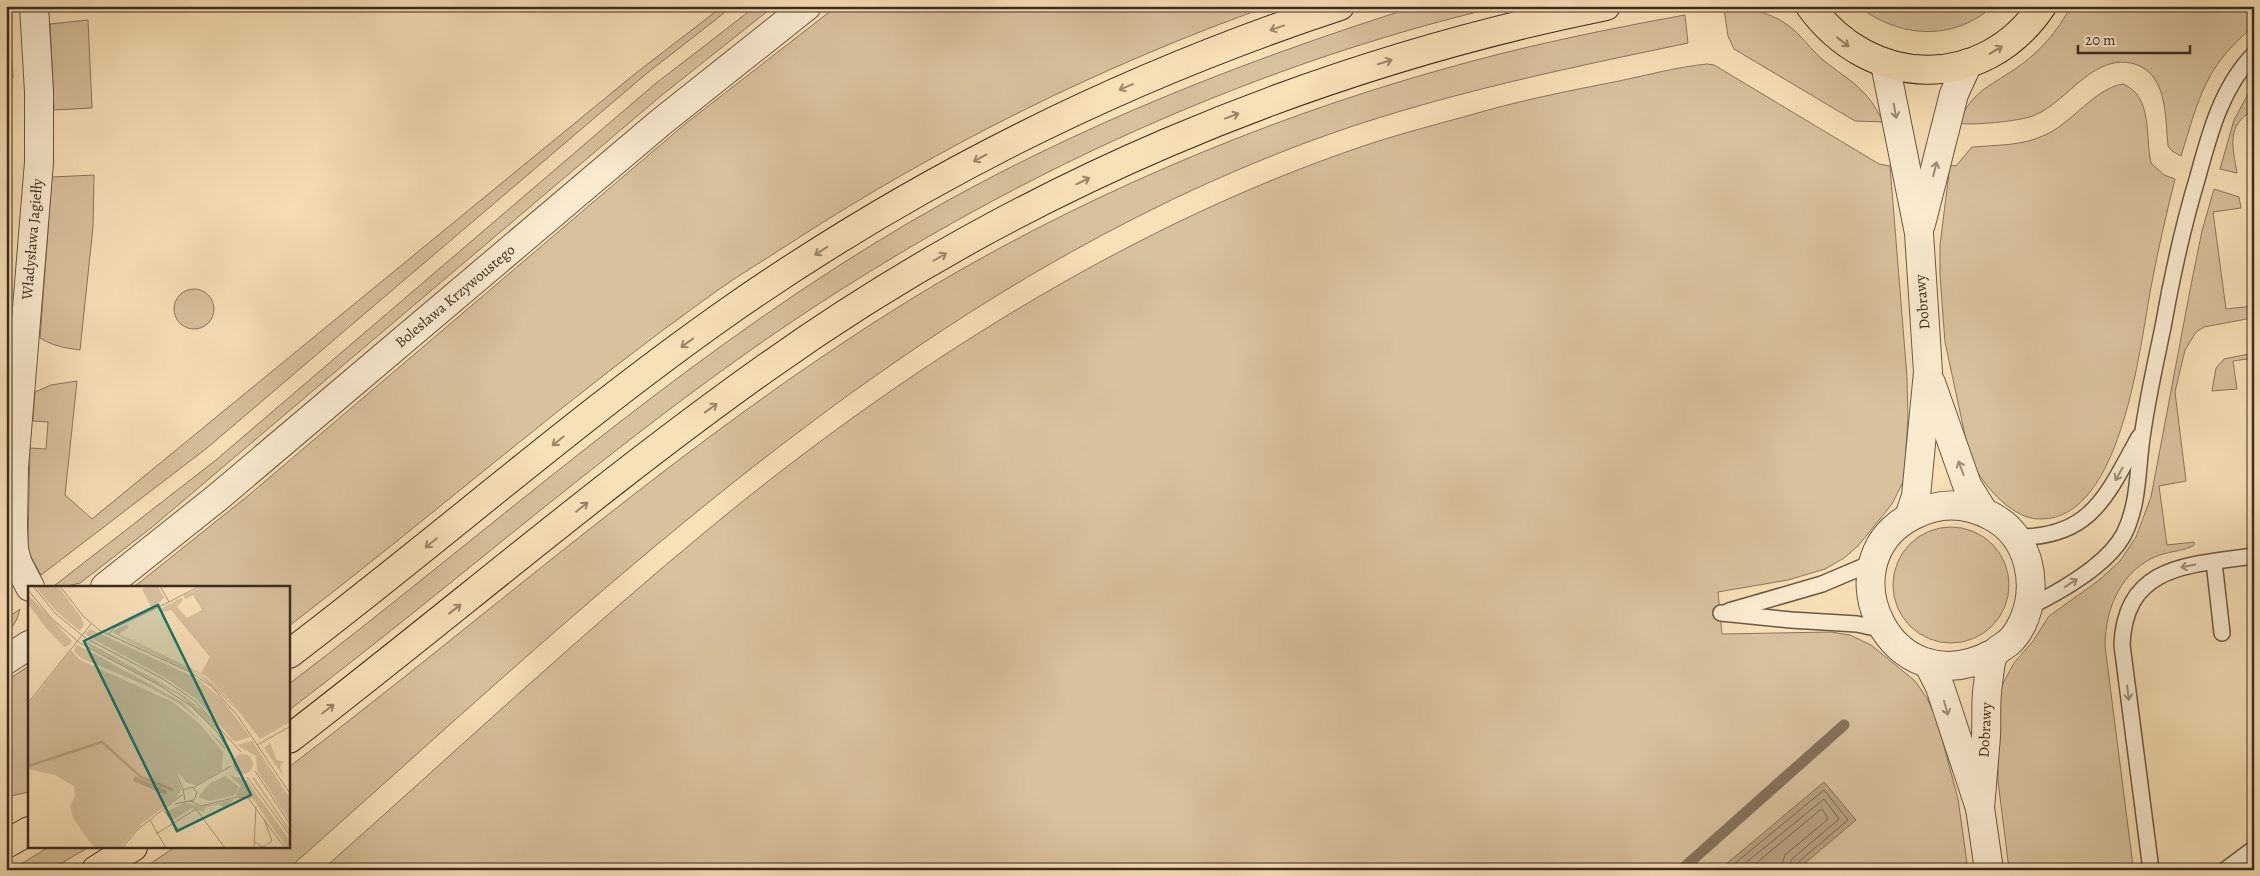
<svg xmlns="http://www.w3.org/2000/svg" width="2260" height="876" viewBox="0 0 2260 876" font-family="Alegreya,serif">
  <style>
    .green { fill: #d8c19d; stroke: #8a765e }
    .water { fill: #b8a383; stroke: #86735b }
    .lines { fill: none; stroke-linecap: round; stroke-linejoin: round }
    .shore { stroke: #7a6850; stroke-width: 1 }
    .stream { stroke: #86735b; stroke-width: 11 }
    .service-casing { stroke: #6b5944; stroke-width: 18 }
    .minor-casing { stroke: #6b5944; stroke-width: 30 }
    .primary-casing { stroke: #3c2c1e; stroke-width: 30 }
    .service { stroke: #faebd0; stroke-width: 15 }
    .minor { stroke: #faebd0; stroke-width: 28 }
    .primary { stroke: #f8e0b7; stroke-width: 28 }
    .oneway { stroke: #9a866a }
    .oneway2 { stroke: #9b8c77 }
    .labels { text-anchor: middle; stroke-width: 4; stroke-linejoin: round; paint-order: stroke }
    .street-label { font-size: 15px; fill: #3c2c1e; stroke: #faebd0 }
    .inset-river { fill: none; stroke: #b8a383; stroke-width: 2.5 }
    .inset-road { fill: none; stroke: #ad987a; stroke-width: 1 }
    .view { fill: #0f766e; fill-opacity: 0.15; stroke: #0f766e; stroke-width: 2.5 }
    .inset-edge { fill: none; stroke: #3c2c1e; stroke-width: 2.5 }
  </style>
  <rect width="100%" height="100%" fill="#f8e0b7"/>
  <filter id="stains"><feTurbulence type="fractalNoise" baseFrequency=".004" numOctaves="4"/><feColorMatrix values="0 0 0 0 .2 0 0 0 0 .09 0 0 0 0 .02 0 0 0 .5 -.17"/></filter>
  <radialGradient id="worn" r=".72"><stop offset=".6" stop-color="#630" stop-opacity="0"/><stop offset="1" stop-color="#630" stop-opacity=".3"/></radialGradient>
  <!-- green -->
  <g class="green">
    <path d="M 6,6 L 10,6 L 13,78 L 6,78 Z"/>
    <path d="M 723,6 L 733,6 L 646,74 L 207,448 L 41,575 L 29,553 L 28,541 L 30,448 L 46,449 L 48,422 L 33,421 L 35,392 L 51,385 L 77,381 L 65,495 L 92,519 L 636,73 Z"/>
    <path d="M 756,6 L 774,6 L 662,95 L 151,528 L 80,583 L 63,587 L 54,586 L 216,460 L 655,84 Z"/>
    <path d="M 837,6 L 1269,6 C 1101,66 942,145 792,242 C 768,258 742,273 718,290 C 570,395 433,516 289,626 L 289,587 L 134,587 L 249,495 L 685,124 Z"/>
    <path d="M 1417,6 L 1502,6 C 1236,68 978,191 755,347 C 594,460 446,591 289,710 L 289,684 C 483,536 666,371 875,243 C 1044,139 1227,66 1417,6 Z"/>
    <path d="M 1858,6 L 1993,6 C 1953,42 1899,38 1858,6 Z"/>
    <path d="M 2071,6 L 2254,6 L 2254,25 C 2242,37 2229,48 2219,62 C 2199,89 2191,125 2181,156 L 2172,151 L 2168,146 C 2165,117 2168,71 2131,63 C 2116,60 2104,65 2091,73 C 2072,86 2055,107 2033,116 C 2019,121 1972,126 1958,123 C 1973,91 1987,88 2015,69 C 2039,53 2058,31 2071,6 Z"/>
    <path d="M 1741,8 C 1763,11 1783,18 1799,35 C 1807,43 1814,52 1823,60 C 1851,82 1867,88 1883,122 L 1855,121 L 1734,49 L 1728,36 L 1724,9 Z"/>
    <path d="M 1685,15 L 1688,43 C 1550,72 1412,100 1279,153 C 893,305 592,600 287,870 L 141,870 L 175,847 L 289,847 L 289,767 C 494,611 688,437 908,301 C 1069,202 1258,121 1440,70 C 1520,47 1602,30 1685,15 Z"/>
    <path d="M 88,20 L 92,108 L 54,110 L 50,24 Z"/>
    <path d="M 1707,64 L 1714,65 L 1879,164 L 1890,166 L 1907,377 L 1908,418 L 1904,480 L 1892,504 L 1858,546 L 1844,558 L 1825,569 L 1788,580 L 1718,592 L 1722,634 L 1831,632 L 1850,635 L 1871,645 L 1915,681 L 1927,698 L 1937,720 L 1958,799 L 1968,870 L 322,870 C 453,754 581,634 716,523 C 901,371 1122,230 1349,151 C 1388,137 1427,127 1467,116 C 1517,101 1568,91 1619,81 C 1648,75 1677,67 1707,64 Z"/>
    <path d="M 2254,83 L 2254,110 C 2225,125 2233,147 2237,173 L 2220,169 L 2234,120 Z"/>
    <path d="M 2123,84 C 2153,96 2145,137 2151,163 L 2164,175 L 2175,179 C 2166,215 2158,250 2151,287 C 2140,345 2122,519 2041,519 C 2014,520 1987,489 1975,468 L 1969,454 L 1945,342 L 1940,275 L 1940,245 L 1950,165 L 1956,166 L 1972,147 C 1996,145 2023,146 2045,135 C 2071,124 2095,88 2123,84 Z"/>
    <path d="M 94,175 L 93,227 L 80,350 C 65,348 53,346 40,338 L 52,177 Z"/>
    <path d="M 2214,189 L 2239,197 L 2241,208 L 2213,212 L 2226,309 L 2253,306 L 2252,318 L 2204,327 L 2196,332 L 2185,350 L 2175,392 L 2186,481 L 2159,486 L 2167,545 L 2194,542 L 2194,545 C 2185,551 2171,551 2160,555 C 2122,568 2105,608 2105,646 L 2133,866 L 2131,870 L 2011,870 L 2008,861 L 1998,781 L 1998,719 L 2001,687 L 2014,663 L 2033,641 L 2049,616 L 2098,581 L 2120,561 L 2136,537 L 2151,497 L 2191,285 L 2202,231 Z"/>
    <circle cx="194" cy="309" r="20"/>
    <path d="M 2254,353 L 2254,358 L 2233,361 L 2237,389 L 2212,391 L 2216,368 L 2224,359 Z"/>
    <circle cx="1951" cy="585" r="58"/>
    <path d="M 20,609 L 17,619 L 6,637 L 6,619 Z"/>
    <path d="M 29,666 L 29,792 L 6,797 L 6,681 Z"/>
    <path d="M 49,847 L 89,847 L 50,870 L 11,870 Z"/>
  </g>
  <!-- water -->
  <path class="water" d="M 1824,782 L 1856,820 L 1797,870 L 1719,870 Z"/>
  <g class="lines">
    <!-- shore -->
    <g class="shore">
      <path d="M 1727,870 L 1824,790 L 1848,820 L 1796,864 L 1794,870"/>
      <path d="M 1737,870 L 1824,799 L 1839,819 L 1792,859 L 1788,870"/>
      <path d="M 1748,870 L 1820,810 L 1823,810 L 1828,819 L 1785,855 L 1780,870"/>
    </g>
    <!-- stream -->
    <path class="stream" d="M 1681,870 L 1844,725"/>
    <!-- service casing -->
    <g class="service-casing">
      <g id="service">
        <path d="M 2015,537 C 2091,539 2107,495 2139,437"/>
        <path d="M 2214,562 L 2222,633"/>
        <path d="M 2029,607 C 2059,592 2107,566 2124,534 C 2140,502 2137,466 2143,431 C 2148,396 2156,361 2163,327 C 2172,276 2183,226 2198,176 C 2210,132 2222,87 2254,54"/>
        <path d="M 1729,611 L 1822,584 L 1874,562"/>
        <path d="M 1721,613 L 1791,620 L 1857,624 L 1884,630"/>
        <path d="M 2151,870 L 2122,645 C 2125,564 2190,565 2254,556"/>
        <path d="M 2225,870 L 2252,850"/>
      </g>
    </g>
    <!-- minor casing -->
    <g class="minor-casing">
      <g id="minor">
        <path d="M 1885,64 L 1919,233 L 1928,372 L 1916,496 L 1909,517"/>
        <path d="M 1921,224 L 1954,94 L 1968,63"/>
        <path d="M 1931,383 L 1967,485 L 1983,511"/>
        <path d="M 30,587 L 18,564 L 14,550 L 13,528 L 14,467 L 39,162 L 39,92 L 34,6"/>
        <path d="M 105,587 L 218,497 L 661,122 L 807,6"/>
        <path d="M 6,660 L 29,645"/>
        <path d="M 1928,663 L 1940,687 L 1980,808 L 1989,870"/>
        <path d="M 1980,808 C 1982,784 1984,760 1986,736 C 1987,719 1985,701 1988,684 C 1989,675 1990,661 1994,654 C 1997,649 2005,646 2009,642 C 2014,638 2019,630 2022,624 C 2040,586 2030,536 1991,516 C 1965,502 1938,502 1912,516 C 1823,562 1890,710 1994,653"/>
      </g>
    </g>
    <!-- primary casing -->
    <g class="primary-casing">
      <g id="primary">
        <path d="M 1810,6 C 1870,89 1983,93 2042,6"/>
        <path d="M 289,654 C 438,541 579,416 732,309 C 919,179 1124,77 1340,6"/>
        <path d="M 289,739 C 449,616 602,484 767,367 C 1017,189 1305,67 1606,6"/>
        <path d="M 6,844 L 29,831"/>
        <path d="M 96,870 L 133,847"/>
      </g>
    </g>
    <!-- service -->
    <use href="#service" class="service"/>
    <!-- minor -->
    <use href="#minor" class="minor"/>
    <!-- primary -->
    <use href="#primary" class="primary"/>
  </g>
  <!-- one-way arrows -->
  <defs><path id="oneway-shaft" d="M-6 0H5M1.5-3L5.5 0L1.5 3" fill="none" stroke-width="1.6" stroke-linecap="round" stroke-linejoin="round" transform="scale(1.25)"/></defs>
  <g class="oneway">
    <use href="#oneway-shaft" transform="translate(1277 28) rotate(160)"/>
    <use href="#oneway-shaft" transform="translate(1843 42) rotate(38)"/>
    <use href="#oneway-shaft" transform="translate(1996 50) rotate(-31)"/>
    <use href="#oneway-shaft" transform="translate(1385 62) rotate(-17)"/>
    <use href="#oneway-shaft" transform="translate(1126 87) rotate(157)"/>
    <use href="#oneway-shaft" transform="translate(1232 116) rotate(-21)"/>
    <use href="#oneway-shaft" transform="translate(980 158) rotate(151)"/>
    <use href="#oneway-shaft" transform="translate(1083 181) rotate(-26)"/>
    <use href="#oneway-shaft" transform="translate(821 251) rotate(147)"/>
    <use href="#oneway-shaft" transform="translate(940 257) rotate(-30)"/>
    <use href="#oneway-shaft" transform="translate(687 343) rotate(144)"/>
    <use href="#oneway-shaft" transform="translate(711 408) rotate(-36)"/>
    <use href="#oneway-shaft" transform="translate(558 441) rotate(141)"/>
    <use href="#oneway-shaft" transform="translate(582 507) rotate(-39)"/>
    <use href="#oneway-shaft" transform="translate(431 543) rotate(141)"/>
    <use href="#oneway-shaft" transform="translate(455 609) rotate(-38)"/>
    <use href="#oneway-shaft" transform="translate(328 709) rotate(-37)"/>
  </g>
  <g class="oneway2">
    <use href="#oneway-shaft" transform="translate(1895 111) rotate(80)"/>
    <use href="#oneway-shaft" transform="translate(1935 169) rotate(-76)"/>
    <use href="#oneway-shaft" transform="translate(1961 468) rotate(-111)"/>
    <use href="#oneway-shaft" transform="translate(2119 474) rotate(119)"/>
    <use href="#oneway-shaft" transform="translate(2188 566) rotate(168)"/>
    <use href="#oneway-shaft" transform="translate(2071 583) rotate(-33)"/>
    <use href="#oneway-shaft" transform="translate(2128 693) rotate(83)"/>
    <use href="#oneway-shaft" transform="translate(1946 708) rotate(74)"/>
  </g>
  <g class="labels">
    <!-- street labels -->
    <g class="street-label">
      <text transform="translate(32 239) rotate(-85)" y="5">Władysława Jagiełły</text>
      <text transform="translate(455 296) rotate(-40)" y="5">Bolesława Krzywoustego</text>
      <text transform="translate(1922 302) rotate(-95)" y="5">Dobrawy</text>
      <text transform="translate(1985 730) rotate(-87)" y="5">Dobrawy</text>
    </g>
  </g>
  <!-- overview -->
  <g transform="translate(28 586)">
    <rect width="262" height="262" fill="#f8e0b7"/>
    <path d="M 7,0 L 30,0 L 53,31 L 56,39 L 52,45 L 29,26 ZM 120,0 L 130,0 L 136,12 L 124,23 L 114,3 ZM 175,0 L 262,0 L 262,136 L 232,153 L 201,113 L 179,91 L 84,46 L 99,38 L 101,41 L 91,48 L 173,87 L 182,71 L 143,24 L 134,26 L 132,23 L 153,12 L 155,14 L 149,21 L 159,32 L 174,24 L 165,9 L 158,13 L 155,10 ZM 0,8 L 44,55 L 41,59 L 36,61 L 18,42 L 0,18 ZM 62,43 L 170,93 L 193,112 L 222,151 L 207,156 L 168,113 L 136,91 L 61,51 L 57,48 ZM 83,47 L 150,77 L 178,92 L 192,104 L 209,124 L 172,90 ZM 54,53 L 158,111 L 176,126 L 204,158 L 151,109 L 64,62 ZM 48,58 L 154,116 L 198,162 L 196,163 L 174,137 L 153,119 L 117,99 L 53,72 L 46,65 ZM 43,64 L 52,74 L 145,116 L 173,139 L 195,166 L 194,184 L 168,199 L 159,197 L 151,188 L 148,190 L 153,203 L 149,212 L 114,237 L 92,262 L 67,262 L 61,255 L 45,232 L 42,220 L 47,210 L 46,200 L 27,189 L 0,183 L 0,119 ZM 224,155 L 262,212 L 262,236 L 229,185 L 228,170 L 209,159 ZM 242,157 L 249,174 L 256,176 L 252,180 L 256,191 L 236,162 ZM205 178a10 10 0 1 1 20 0a10 10 0 1 1-20 0ZM 201,189 L 219,194 L 262,255 L 262,262 L 259,262 L 225,213 L 207,209 L 213,200 ZM 197,190 L 211,201 L 205,210 L 181,215 L 170,211 L 182,197 ZM 226,191 L 262,244 L 262,247 L 224,192 ZM 206,213 L 197,222 L 191,218 L 178,221 L 175,226 L 164,222 L 145,234 L 139,226 L 157,216 L 174,221 Z" fill="#d8c19d"/>
    <path d="M 107,190 L 139,205 L 138,209 L 105,195 Z" fill="#b8a383"/>
    <path class="inset-river" d="M 0,180 L 74,156 L 113,191 L 145,204"/>
    <path class="inset-road" d="M 5,0 L 28,28 L 56,51 L 135,93 L 167,115 L 213,166M 32,0 L 55,30 L 71,44 L 162,86 L 183,100 L 209,129 L 263,209M 0,4 L 23,32 L 52,57 L 131,99 L 163,120 L 189,146 L 205,171M 141,16 L 172,0M 80,49 L 86,42 L 141,16 L 132,0M 0,117 L 63,38M 229,159 L 263,140M 227,185 L 263,240M 149,189 L 155,204M 219,191 L 263,251M 166,201 L 203,180M 163,215 L 173,220 L 209,211 L 220,212 L 257,262M 147,218 L 166,214 L 169,207 L 165,201 L 155,204 L 157,214M 136,225 L 151,244M 122,234 L 138,262M 128,248 L 168,223 L 197,262M 226,256 L 235,261 L 244,255 L 236,233M 94,262 L 110,243 L 154,209M 226,262 L 228,220"/>
    <path class="view" d="M 130,19 L 223,209 L 149,245 L 56,55 Z"/>
    <rect width="262" height="262" class="inset-edge"/>
  </g>
  <!-- margin -->
  <rect width="2260" height="876" fill="none" stroke="#f8e0b7" stroke-width="25"/>
  <rect x="8" y="8" width="2245" height="861" fill="none" stroke="#3c2c1e" stroke-width="2.5"/>
  <rect x="12" y="12" width="2235" height="851" fill="none" stroke="#3c2c1e"/>
  <!-- scale -->
  <path d="M2078 45v8h112v-8" fill="none" stroke="#3c2c1e" stroke-width="2.5"/>
  <text x="2085" y="45" font-size="15" fill="#3c2c1e" stroke="#faebd0" stroke-width="4" paint-order="stroke">20 m</text>
  <rect width="100%" height="100%" filter="url(#stains)"/>
  <rect width="100%" height="100%" fill="url(#worn)"/>
</svg>
